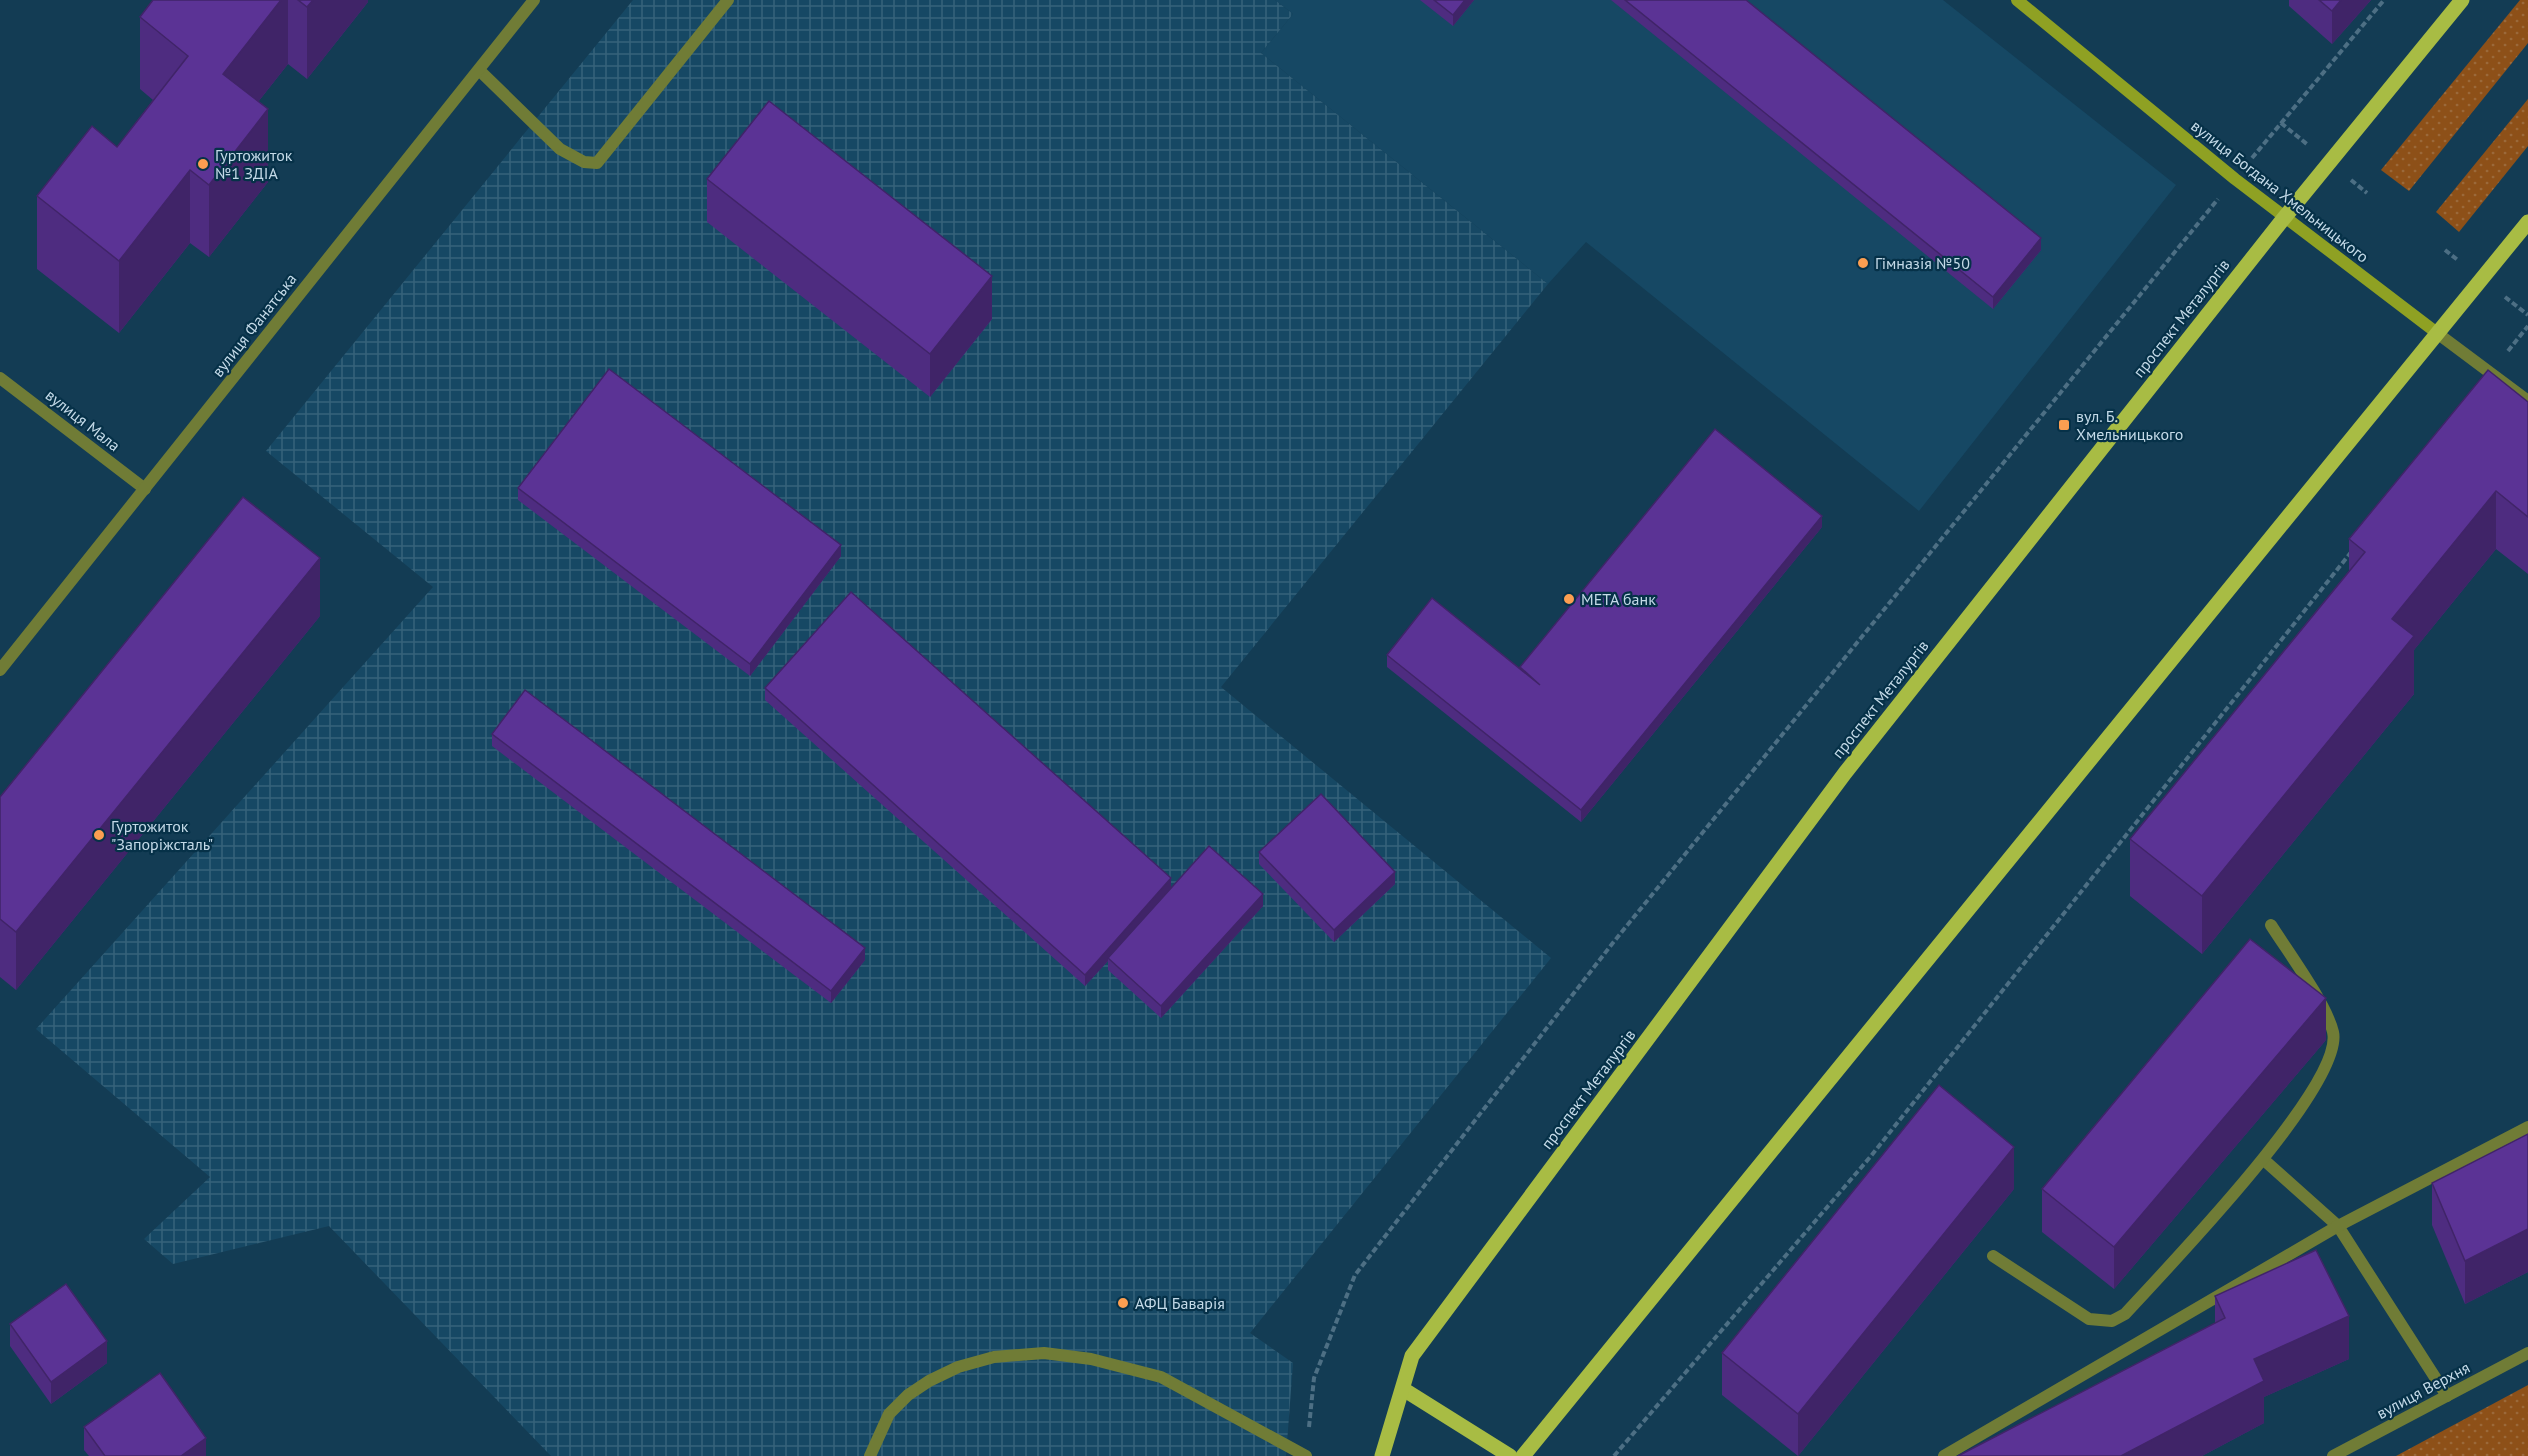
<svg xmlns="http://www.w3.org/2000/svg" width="2528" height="1456" viewBox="0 0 2528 1456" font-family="'PT Sans',sans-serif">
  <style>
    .built { fill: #164864 }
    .industrial { fill: url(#industrial-grid) }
    .grass { fill: url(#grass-dots) }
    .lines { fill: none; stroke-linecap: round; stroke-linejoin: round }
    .path { stroke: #4d6f84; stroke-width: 4; stroke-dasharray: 6 3; stroke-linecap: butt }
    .service { stroke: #707c36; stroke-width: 12 }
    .minor { stroke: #707c36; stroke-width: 12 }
    .tertiary { stroke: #707c36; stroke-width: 12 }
    .secondary { stroke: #8fa123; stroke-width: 12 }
    .primary { stroke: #a8bc44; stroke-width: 15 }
    .wall { fill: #4e2c80 }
    .shaded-wall { fill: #402468 }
    .building { fill: #5b3395; stroke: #402468; stroke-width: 1.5 }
    .poi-dot { fill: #fb9e51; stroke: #063148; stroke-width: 2 }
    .labels { text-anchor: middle; stroke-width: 4.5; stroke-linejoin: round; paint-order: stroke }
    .poi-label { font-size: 16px; fill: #c4dae8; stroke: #063148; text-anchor: start }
    .street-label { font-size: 16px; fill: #c4dae8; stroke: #063148 }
  </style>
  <defs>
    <pattern id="industrial-grid" width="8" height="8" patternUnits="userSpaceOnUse" patternTransform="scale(1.5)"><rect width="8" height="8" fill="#164864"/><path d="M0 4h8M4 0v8" fill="none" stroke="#36627a"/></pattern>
    <pattern id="grass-dots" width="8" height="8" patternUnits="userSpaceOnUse" patternTransform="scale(1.5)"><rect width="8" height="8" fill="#8d5018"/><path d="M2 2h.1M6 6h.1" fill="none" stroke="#9b693a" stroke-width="1.8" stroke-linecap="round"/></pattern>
  </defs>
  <rect width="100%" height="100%" fill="#133c54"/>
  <!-- built -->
  <path class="built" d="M 1275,0 L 1943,0 L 2176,185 L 1919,511 L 1586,242 L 1548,284 L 1261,53 L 1293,14 Z"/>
  <!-- industrial -->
  <path class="industrial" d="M 633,0 L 1275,0 L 1293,14 L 1261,53 L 1548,284 L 1221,687 L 1551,958 L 1250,1333 L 1293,1363 L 1286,1456 L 551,1456 L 329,1226 L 173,1264 L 144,1239 L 210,1177 L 36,1029 L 433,587 L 266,451 Z"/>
  <!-- grass -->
  <g class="grass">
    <path d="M 2520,0 L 2528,0 L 2528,43 L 2409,191 L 2381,170 Z"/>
    <path d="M 2528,99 L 2528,146 L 2459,232 L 2436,212 Z"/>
    <path d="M 2528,1385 L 2528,1456 L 2396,1456 Z"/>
  </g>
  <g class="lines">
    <!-- path -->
    <g class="path">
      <path d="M 2281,123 L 2308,145"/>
      <path d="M 2252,158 L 2384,0"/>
      <path d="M 2351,180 L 2367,193"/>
      <path d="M 2445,250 L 2459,261"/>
      <path d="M 2505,297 L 2528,315"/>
      <path d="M 2508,351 L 2528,326"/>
      <path d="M 1309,1427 L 1314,1378 L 1355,1275 L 1612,944 L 2218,199"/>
      <path d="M 1614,1456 L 1871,1156 L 2352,551"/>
    </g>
    <!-- service -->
    <g class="service">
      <path d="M 479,70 L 560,149 L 584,162 L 597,163 L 728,0"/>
      <path d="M 2264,1160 L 2338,1226 L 2447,1396"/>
      <path d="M 1993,1256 L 2089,1319 L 2112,1321 L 2125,1314 C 2165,1270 2345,1085 2333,1032 C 2326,1003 2288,952 2271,925"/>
      <path d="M 870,1456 L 889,1414 L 908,1395 L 929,1381 L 958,1367 L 994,1357 L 1044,1353 L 1091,1359 L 1161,1377 L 1306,1456"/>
      <path d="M 1944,1456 L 2338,1226 L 2528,1127"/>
    </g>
    <!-- minor -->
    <g class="minor">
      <path d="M 0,378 L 145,489"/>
      <path d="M 0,670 L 534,0"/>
    </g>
    <!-- tertiary -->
    <g class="tertiary">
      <path d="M 2437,333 L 2528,401"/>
      <path d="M 2333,1456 L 2528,1353"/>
    </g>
    <!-- secondary -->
    <path class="secondary" d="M 2017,0 L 2235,179 L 2437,333"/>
    <!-- primary -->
    <g class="primary">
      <path d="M 1403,1389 L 1510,1456"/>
      <path d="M 1382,1456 L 1412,1356 L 1845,773 L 2284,218 L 2462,0"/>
      <path d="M 1523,1456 L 2528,222"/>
    </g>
  </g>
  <!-- wall -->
  <g class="wall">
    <path d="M 153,0 L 368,0 L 368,2 L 307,79 L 288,64 L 258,102 L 268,182 L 209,257 L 190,243 L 119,333 L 37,269 L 37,196 L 117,147 L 153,100 L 140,89 L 140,17 Z"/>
    <path d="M 1420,0 L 1474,0 L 1453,26 Z"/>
    <path d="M 1611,0 L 1746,0 L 2041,250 L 1993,309 Z"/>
    <path d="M 2289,0 L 2371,0 L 2332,44 L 2289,6 Z"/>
    <path d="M 707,179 L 992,319 L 930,397 L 707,222 Z"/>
    <path d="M 2528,402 L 2528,574 L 2496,549 L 2414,650 L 2414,694 L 2202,954 L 2130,896 L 2130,839 L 2349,571 L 2349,539 Z"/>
    <path d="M 518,488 L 841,556 L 750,676 L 518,500 Z"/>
    <path d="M 1822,527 L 1581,822 L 1387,667 L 1387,655 L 1520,669 L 1520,667 Z"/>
    <path d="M 320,616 L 16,990 L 0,977 L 0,797 Z"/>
    <path d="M 765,688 L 1171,888 L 1263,906 L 1161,1018 L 1108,970 L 1108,961 L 1085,986 L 765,700 Z"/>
    <path d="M 492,734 L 865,960 L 831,1003 L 492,746 Z"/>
    <path d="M 1259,852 L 1395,884 L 1334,942 L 1259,864 Z"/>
    <path d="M 2326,1040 L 2114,1289 L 2042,1232 L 2042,1189 Z"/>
    <path d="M 2528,1134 L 2528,1272 L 2465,1304 L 2432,1225 L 2432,1183 Z"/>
    <path d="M 2014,1189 L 1798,1456 L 1722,1395 L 1722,1353 Z"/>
    <path d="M 2215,1296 L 2349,1359 L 2264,1397 L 2264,1423 L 2202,1456 L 1958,1456 L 2215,1323 Z"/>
    <path d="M 10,1324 L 107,1363 L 51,1404 L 10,1346 Z"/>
    <path d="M 84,1427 L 206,1456 L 89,1456 L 84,1450 Z"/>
  </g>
  <!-- shaded-wall -->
  <g class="shaded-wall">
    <path d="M 281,0 L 288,0 L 288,64 L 223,146 L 223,74 Z"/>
    <path d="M 313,0 L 368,0 L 368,2 L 307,79 L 307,7 Z"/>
    <path d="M 1465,0 L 1474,0 L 1453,26 L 1453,15 Z"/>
    <path d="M 2341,0 L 2371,0 L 2332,44 L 2332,11 Z"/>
    <path d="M 268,109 L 268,182 L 209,257 L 209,185 Z"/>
    <path d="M 190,170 L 190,243 L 119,333 L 119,261 Z"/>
    <path d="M 2041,238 L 2041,250 L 1993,309 L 1993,297 Z"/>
    <path d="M 992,276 L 992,319 L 930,397 L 930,354 Z"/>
    <path d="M 2496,491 L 2496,549 L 2414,650 L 2414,694 L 2202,954 L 2202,896 L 2392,619 Z"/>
    <path d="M 1822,516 L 1822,527 L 1581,822 L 1581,810 Z"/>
    <path d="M 841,545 L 841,556 L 750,676 L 750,664 Z"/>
    <path d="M 320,558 L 320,616 L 16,990 L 16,932 Z"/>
    <path d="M 1395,872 L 1395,884 L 1334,942 L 1334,930 Z"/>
    <path d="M 1171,878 L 1171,890 L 1108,958 L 1108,961 L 1085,986 L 1085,975 Z"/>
    <path d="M 1263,894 L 1263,906 L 1161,1018 L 1161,1006 Z"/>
    <path d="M 865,948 L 865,960 L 831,1003 L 831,991 Z"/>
    <path d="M 2326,998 L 2326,1040 L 2114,1289 L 2114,1247 Z"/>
    <path d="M 2014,1147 L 2014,1189 L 1798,1456 L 1798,1414 Z"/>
    <path d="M 2528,1229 L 2528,1272 L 2465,1304 L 2465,1261 Z"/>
    <path d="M 2349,1316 L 2349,1359 L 2264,1397 L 2264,1423 L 2202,1456 L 2121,1456 L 2254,1359 Z"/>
    <path d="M 107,1341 L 107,1363 L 51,1404 L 51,1382 Z"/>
    <path d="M 206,1438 L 206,1456 L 181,1456 Z"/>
  </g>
  <!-- building -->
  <g class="building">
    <path d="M 153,0 L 281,0 L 223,74 L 268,109 L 209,185 L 190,170 L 119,261 L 37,196 L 92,126 L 117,147 L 188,56 L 140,17 Z"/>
    <path d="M 298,0 L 313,0 L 307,7 Z"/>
    <path d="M 1434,0 L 1465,0 L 1453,15 Z"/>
    <path d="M 1625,0 L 1746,0 L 2041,238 L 1993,297 Z"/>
    <path d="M 2319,0 L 2341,0 L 2332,11 Z"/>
    <path d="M 769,101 L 992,276 L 930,354 L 707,179 Z"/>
    <path d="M 609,369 L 841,545 L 750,664 L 518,488 Z"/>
    <path d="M 2488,370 L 2528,402 L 2528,517 L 2496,491 L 2392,619 L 2414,636 L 2202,896 L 2130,839 L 2365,552 L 2349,539 Z"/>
    <path d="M 1715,429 L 1822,516 L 1581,810 L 1387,655 L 1432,598 L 1540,685 L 1520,667 Z"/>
    <path d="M 243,497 L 320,558 L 16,932 L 0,919 L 0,797 Z"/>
    <path d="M 851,592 L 1171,878 L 1085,975 L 765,688 Z"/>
    <path d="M 525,690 L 865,948 L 831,991 L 492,734 Z"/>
    <path d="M 1321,794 L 1395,872 L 1334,930 L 1259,852 Z"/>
    <path d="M 1209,846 L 1263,894 L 1161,1006 L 1108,958 Z"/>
    <path d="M 2250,939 L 2326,998 L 2114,1247 L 2042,1189 Z"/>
    <path d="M 1939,1085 L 2014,1147 L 1798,1414 L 1722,1353 Z"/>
    <path d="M 2528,1134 L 2528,1229 L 2465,1261 L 2432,1183 Z"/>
    <path d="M 2316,1250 L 2349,1316 L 2254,1359 L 2264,1381 L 2121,1456 L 1958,1456 L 2225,1318 L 2215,1296 Z"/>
    <path d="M 66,1284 L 107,1341 L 51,1382 L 10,1324 Z"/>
    <path d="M 160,1373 L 206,1438 L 181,1456 L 105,1456 L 84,1427 Z"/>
  </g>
  <!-- markers -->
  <g class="poi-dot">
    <circle cx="203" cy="164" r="6"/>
    <circle cx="1863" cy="263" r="6"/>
    <rect x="2058" y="419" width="12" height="12" rx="3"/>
    <circle cx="1569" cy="599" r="6"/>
    <circle cx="99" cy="835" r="6"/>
    <circle cx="1123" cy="1303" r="6"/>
  </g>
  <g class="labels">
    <!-- poi labels -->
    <g class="poi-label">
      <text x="215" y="161">Гуртожиток<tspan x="215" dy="18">№1 ЗДІА</tspan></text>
      <text x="1875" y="269">Гімназія №50</text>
      <text x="2076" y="422">вул. Б.<tspan x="2076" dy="18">Хмельницького</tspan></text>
      <text x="1581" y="605">МЕТА банк</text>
      <text x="111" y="832">Гуртожиток<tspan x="111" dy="18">"Запоріжсталь"</tspan></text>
      <text x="1135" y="1309">АФЦ Баварiя</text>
    </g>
    <!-- street labels -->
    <g class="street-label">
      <text transform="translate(2280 191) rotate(38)" y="6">вулиця Богдана Хмельницького</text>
      <text transform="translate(2181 318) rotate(-52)" y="6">проспект Металургів</text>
      <text transform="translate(254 325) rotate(-52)" y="6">вулиця Фанатська</text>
      <text transform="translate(83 420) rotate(38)" y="6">вулиця Мала</text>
      <text transform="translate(1880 699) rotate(-52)" y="6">проспект Металургів</text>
      <text transform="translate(1588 1089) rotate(-53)" y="6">проспект Металургів</text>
      <text transform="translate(2423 1390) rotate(-28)" y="6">вулиця Верхня</text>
    </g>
  </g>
</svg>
